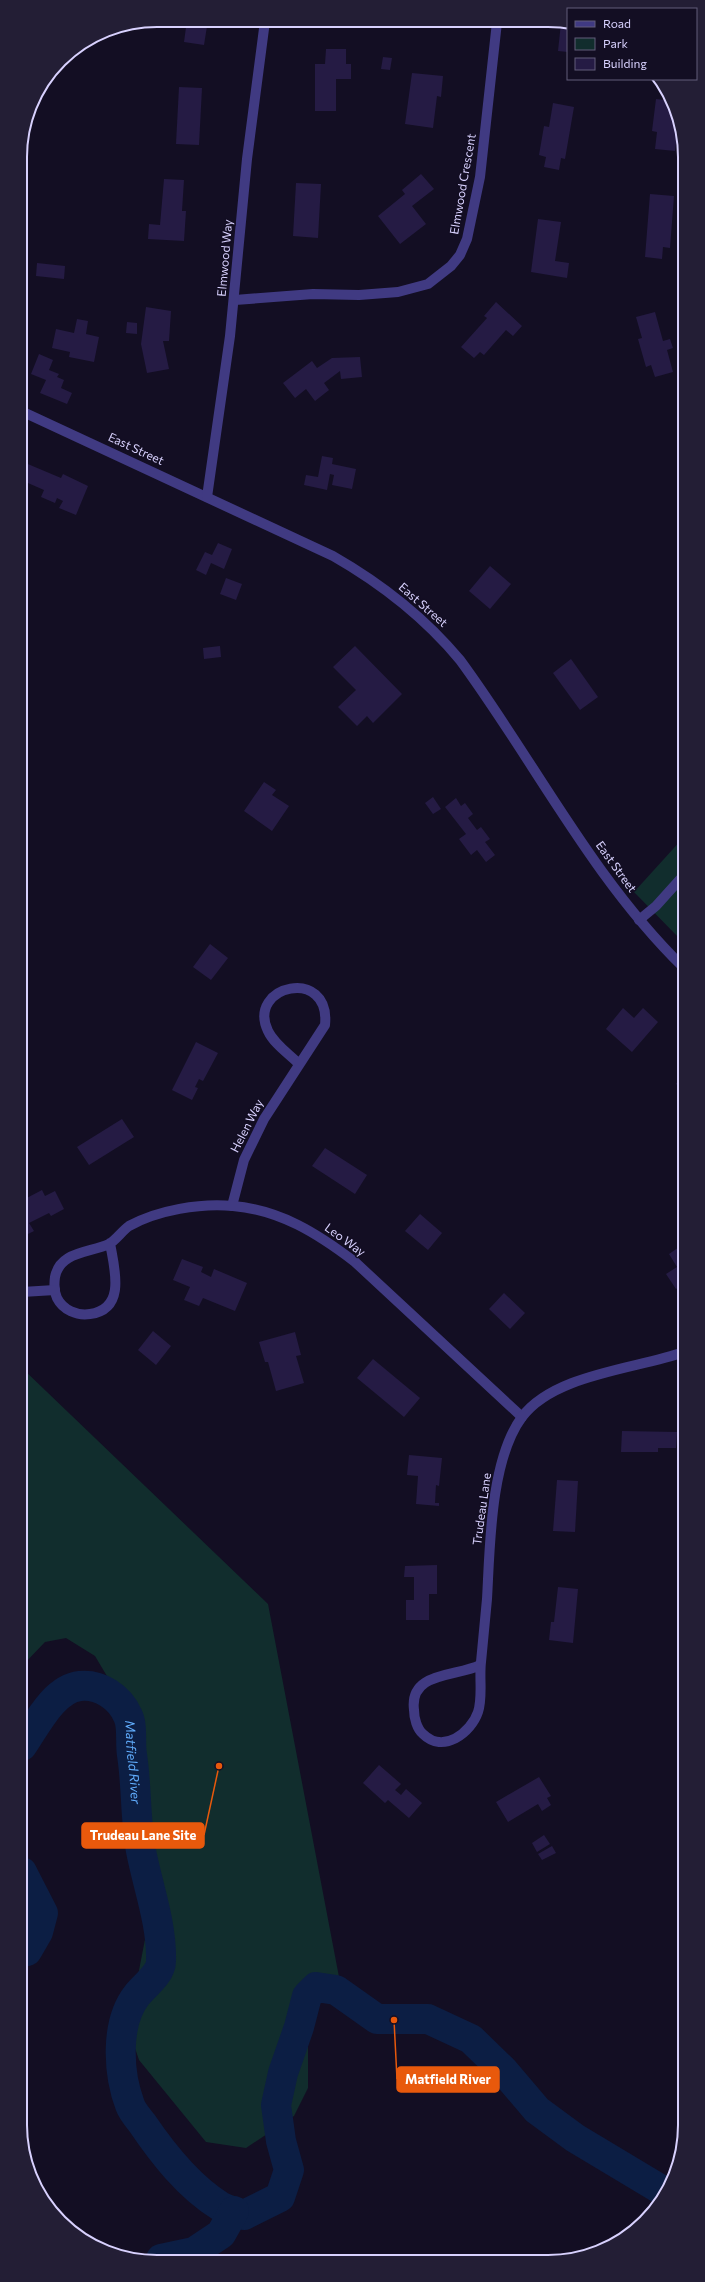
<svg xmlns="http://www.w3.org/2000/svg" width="705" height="2282" viewBox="0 0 705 2282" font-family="Commissioner,sans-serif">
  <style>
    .green { fill: #112d2d }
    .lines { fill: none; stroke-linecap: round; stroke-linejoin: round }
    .river { stroke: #0c1e44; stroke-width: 30 }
    .building { fill: #251b44 }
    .minor { stroke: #403a82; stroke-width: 10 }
    .labels { text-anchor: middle; stroke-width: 3; stroke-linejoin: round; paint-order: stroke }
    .street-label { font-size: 12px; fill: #d8d1fe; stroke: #130e23 }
    .water-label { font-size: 13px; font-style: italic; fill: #61adfd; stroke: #130e23 }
    .rim { fill: none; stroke: #d8d1fe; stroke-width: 2 }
    .leader { fill: none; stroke: #e8590c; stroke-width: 1.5 }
    .callout-dot { fill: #e8590c; stroke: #130e23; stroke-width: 1.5 }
    .callout { fill: #e8590c; stroke: #e8590c; stroke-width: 1.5 }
    .callout-label { font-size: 13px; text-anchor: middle; font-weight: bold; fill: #fff }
  </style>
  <rect width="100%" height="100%" fill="#130e23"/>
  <!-- green -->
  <g class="green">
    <path d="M 683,838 L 683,942 L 634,892 Z"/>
    <path d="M 22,1368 L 268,1604 L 343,1998 L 321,1997 L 308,2011 L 308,2088 L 294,2116 L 246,2148 L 206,2142 L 139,2060 L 128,2027 L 147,1929 L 153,1828 L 123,1703 L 95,1656 L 66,1638 L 45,1642 L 22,1666 Z"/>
  </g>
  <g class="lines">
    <!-- river -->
    <g class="river">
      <path id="s1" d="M 22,1746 C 36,1726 53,1689 80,1686 C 100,1684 120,1697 128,1716 C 133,1726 130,1743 132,1755 C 137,1787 135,1819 141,1851 C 148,1887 162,1924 161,1961 C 161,1974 145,1985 137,1995 C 115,2023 118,2073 130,2105 C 132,2111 138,2118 142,2123 C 163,2154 188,2186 220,2206 C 227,2210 236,2212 244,2215 L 280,2197 L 289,2170 L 281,2141 L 276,2105 L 283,2073 L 299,2027 L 307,1996 L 316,1987 L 336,1990 L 377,2019 L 428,2019 L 471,2039 L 503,2070 L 537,2110 L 575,2138 L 665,2192"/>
      <path d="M 22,1872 L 43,1913 L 38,1932 L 27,1951 L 22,1952"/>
      <path d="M 161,2259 L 194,2252 L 221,2234 L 234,2211"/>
    </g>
  </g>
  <!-- building -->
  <g class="building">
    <path d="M 187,20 L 208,20 L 204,45 L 184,42 Z"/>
    <path d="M 561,23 L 568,23 L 568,52 L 558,51 Z"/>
    <path d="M 326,49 L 346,49 L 346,64 L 351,64 L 351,79 L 336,79 L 336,111 L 315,111 L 315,64 L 325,64 Z"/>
    <path d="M 383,57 L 392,58 L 390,70 L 381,69 Z"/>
    <path d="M 412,73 L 443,76 L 441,97 L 437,96 L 433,128 L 405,124 Z"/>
    <path d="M 179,87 L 202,88 L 199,145 L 176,144 Z"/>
    <path d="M 656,99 L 672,101 L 679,121 L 675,151 L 655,149 L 657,132 L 652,131 Z"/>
    <path d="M 553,103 L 574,107 L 565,159 L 561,158 L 559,170 L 544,167 L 546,157 L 539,155 L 544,126 L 549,127 Z"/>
    <path d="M 421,174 L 434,189 L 412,206 L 426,224 L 400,244 L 378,216 L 405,194 L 402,190 Z"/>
    <path d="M 164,179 L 184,180 L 182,211 L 186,211 L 184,241 L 148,239 L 149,224 L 160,225 Z"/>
    <path d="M 296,183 L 321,184 L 318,238 L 293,236 Z"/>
    <path d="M 650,194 L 674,196 L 670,248 L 663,247 L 662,259 L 645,257 Z"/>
    <path d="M 538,219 L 561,222 L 555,261 L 569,263 L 567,278 L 531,272 Z"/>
    <path d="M 37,263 L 65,266 L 64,279 L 36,276 Z"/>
    <path d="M 496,302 L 522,326 L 513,336 L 506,330 L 484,355 L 480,352 L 474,358 L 461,347 L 487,318 L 484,316 Z"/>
    <path d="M 146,307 L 171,311 L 169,341 L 163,341 L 169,369 L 147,373 L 141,344 Z"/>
    <path d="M 655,312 L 663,341 L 670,339 L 673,348 L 667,350 L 673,372 L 655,377 L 651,365 L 646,367 L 638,339 L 642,338 L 636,317 Z"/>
    <path d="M 77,319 L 88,321 L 86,334 L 99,337 L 94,362 L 69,357 L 70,352 L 52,348 L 56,329 L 74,333 Z"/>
    <path d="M 127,322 L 137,323 L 137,334 L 126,333 Z"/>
    <path d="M 39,354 L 53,360 L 49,370 L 59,374 L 57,377 L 64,380 L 61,388 L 72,393 L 67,404 L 40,393 L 46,380 L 31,374 Z"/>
    <path d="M 360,357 L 362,377 L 341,379 L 340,371 L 324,383 L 329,390 L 315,401 L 306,389 L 295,398 L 283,383 L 312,361 L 317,368 L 332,358 Z"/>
    <path d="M 683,430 L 683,458 L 678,447 L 682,446 L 677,432 Z"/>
    <path d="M 322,456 L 333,458 L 332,464 L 356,469 L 352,489 L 332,485 L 334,475 L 330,474 L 327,490 L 304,485 L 306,475 L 318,477 Z"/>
    <path d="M 23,462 L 61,478 L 63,474 L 88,486 L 76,515 L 59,508 L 63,501 L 57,498 L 55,503 L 41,497 L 44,490 L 21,480 L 21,469 Z"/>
    <path d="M 218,543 L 232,549 L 224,569 L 211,563 L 206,575 L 196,570 L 205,552 L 212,555 Z"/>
    <path d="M 490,566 L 511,584 L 490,609 L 469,591 Z"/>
    <path d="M 226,578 L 242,584 L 236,600 L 220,594 Z"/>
    <path d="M 220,646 L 221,657 L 204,659 L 203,648 Z"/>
    <path d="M 355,646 L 402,694 L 373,723 L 367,716 L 357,726 L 338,707 L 356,690 L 333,667 Z"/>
    <path d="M 571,659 L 598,697 L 580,710 L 553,673 Z"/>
    <path d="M 264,782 L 276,790 L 272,795 L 289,806 L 272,831 L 244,811 Z"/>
    <path d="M 433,797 L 441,809 L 433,814 L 425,803 Z"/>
    <path d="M 456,798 L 461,806 L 465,803 L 473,814 L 468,818 L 477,830 L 481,827 L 490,839 L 485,842 L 495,855 L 486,862 L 477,850 L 471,855 L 459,839 L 466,834 L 445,807 Z"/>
    <path d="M 210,944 L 228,958 L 211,980 L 193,967 Z"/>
    <path d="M 623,1008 L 634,1018 L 643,1008 L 658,1022 L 632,1052 L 606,1029 Z"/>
    <path d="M 196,1042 L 218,1053 L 203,1081 L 199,1079 L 195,1087 L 198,1088 L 192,1100 L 172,1090 Z"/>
    <path d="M 683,1074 L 684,1089 L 676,1084 Z"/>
    <path d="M 122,1119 L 134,1137 L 89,1165 L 77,1147 Z"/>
    <path d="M 325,1148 L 367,1175 L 355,1194 L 312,1166 Z"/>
    <path d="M 42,1190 L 45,1196 L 55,1191 L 64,1209 L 51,1216 L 49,1213 L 29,1223 L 34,1231 L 22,1237 L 21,1201 Z"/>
    <path d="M 420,1214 L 442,1233 L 428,1250 L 405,1231 Z"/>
    <path d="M 682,1245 L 684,1284 L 676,1289 L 666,1274 L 677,1267 L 669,1254 Z"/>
    <path d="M 182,1259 L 203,1267 L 201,1272 L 211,1277 L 214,1269 L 247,1283 L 235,1311 L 203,1298 L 199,1306 L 184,1300 L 190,1287 L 173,1280 Z"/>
    <path d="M 504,1293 L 525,1313 L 510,1329 L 489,1309 Z"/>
    <path d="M 153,1331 L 171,1346 L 156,1365 L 138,1350 Z"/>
    <path d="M 295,1332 L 301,1355 L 296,1356 L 304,1383 L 276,1391 L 268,1362 L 265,1362 L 259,1342 Z"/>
    <path d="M 373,1359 L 420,1398 L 404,1417 L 357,1378 Z"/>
    <path d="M 622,1431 L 677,1432 L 676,1448 L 658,1448 L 658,1452 L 621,1452 Z"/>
    <path d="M 409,1455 L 442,1458 L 439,1486 L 436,1485 L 435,1503 L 439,1503 L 439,1506 L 416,1504 L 418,1476 L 407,1475 Z"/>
    <path d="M 557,1480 L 578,1481 L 575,1532 L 553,1531 Z"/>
    <path d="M 437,1565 L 437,1594 L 429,1594 L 429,1620 L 406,1620 L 406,1600 L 414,1600 L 414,1577 L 404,1577 L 405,1566 Z"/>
    <path d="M 558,1587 L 578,1589 L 573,1643 L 549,1640 L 551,1622 L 554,1622 Z"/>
    <path d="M 379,1765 L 401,1784 L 395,1790 L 401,1795 L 406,1789 L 422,1803 L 409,1818 L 388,1800 L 385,1803 L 363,1783 Z"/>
    <path d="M 539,1777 L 551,1796 L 547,1798 L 551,1805 L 542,1811 L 538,1804 L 508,1822 L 496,1802 Z"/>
    <path d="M 544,1835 L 550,1844 L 537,1852 L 532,1843 Z"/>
    <path d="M 552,1846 L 556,1853 L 542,1860 L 538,1854 Z"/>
  </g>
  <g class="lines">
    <!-- minor -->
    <g class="minor">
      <path d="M 235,300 L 313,294 L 359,295 L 398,292 L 428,284 L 451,266 L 460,255 L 467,239 L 480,177 L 497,22"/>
      <path d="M 21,411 L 333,556 C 382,584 425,618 460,660 C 535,762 592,878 683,967"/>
      <path d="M 207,497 L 230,336 L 247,159 L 265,21"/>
      <path d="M 639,920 L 656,906 L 683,876"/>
      <path d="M 232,1206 L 244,1160 L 264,1119 L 325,1025 C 331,966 246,985 268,1031 C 274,1044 289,1054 299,1064"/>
      <path d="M 110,1243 C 114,1267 127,1309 90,1314 C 77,1316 63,1310 57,1298 C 54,1291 54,1284 55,1277 C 60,1251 90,1253 109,1244 C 116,1240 122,1231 129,1226 C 158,1210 200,1203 233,1206 C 280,1210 317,1233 355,1262 L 522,1417"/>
      <path d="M 22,1292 L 55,1290"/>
      <path d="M 480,1665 C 457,1677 409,1671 414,1710 C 414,1718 417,1729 423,1734 C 443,1754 471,1733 478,1712 C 483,1697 479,1679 481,1662 C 483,1641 485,1620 487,1599 C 490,1547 490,1460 522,1417 C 554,1374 636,1369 684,1352"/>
    </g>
  </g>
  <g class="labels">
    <!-- street labels -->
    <g class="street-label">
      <text transform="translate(463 184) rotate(-80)" y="4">Elmwood Crescent</text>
      <text transform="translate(225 258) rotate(-85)" y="4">Elmwood Way</text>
      <text transform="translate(136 449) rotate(25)" y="4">East Street</text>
      <text transform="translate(423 605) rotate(41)" y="4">East Street</text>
      <text transform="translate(616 867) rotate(54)" y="4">East Street</text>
      <text transform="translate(247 1126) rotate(-63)" y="4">Helen Way</text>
      <text transform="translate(345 1240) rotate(36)" y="4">Leo Way</text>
      <text transform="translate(482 1509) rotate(-82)" y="4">Trudeau Lane</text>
    </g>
    <!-- water labels -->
    <g class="water-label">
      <text dy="5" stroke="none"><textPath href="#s1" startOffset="193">Matfield River</textPath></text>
    </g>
  </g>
  <!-- crop -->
  <path d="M0 0H705V2282H0ZM157 27H548A130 130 0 0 1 678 157V2125A130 130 0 0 1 548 2255H157A130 130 0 0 1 27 2125V157A130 130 0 0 1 157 27Z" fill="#231e35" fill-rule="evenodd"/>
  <path class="rim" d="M157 27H548A130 130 0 0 1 678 157V2125A130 130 0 0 1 548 2255H157A130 130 0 0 1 27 2125V157A130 130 0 0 1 157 27Z"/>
  <!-- callouts -->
  <path class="leader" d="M219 1766L204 1835M394 2020L397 2079"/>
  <g class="callout-dot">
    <circle cx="219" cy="1766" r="4"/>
    <circle cx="394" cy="2020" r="4"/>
  </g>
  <g class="callout">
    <rect x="82" y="1823" width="122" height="25" rx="4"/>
    <rect x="397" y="2067" width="102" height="25" rx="4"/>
  </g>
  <g class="callout-label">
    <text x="143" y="1840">Trudeau Lane Site</text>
    <text x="448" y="2084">Matfield River</text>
  </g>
  <!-- legend -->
  <rect x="567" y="8" width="130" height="72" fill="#130e23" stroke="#625c7b"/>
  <rect x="575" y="21" width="20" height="6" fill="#403a82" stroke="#625c7b"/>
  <text x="603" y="28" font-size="12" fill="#d8d1fe">Road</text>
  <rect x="575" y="38" width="20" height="12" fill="#112d2d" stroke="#625c7b"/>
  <text x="603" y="48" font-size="12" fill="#d8d1fe">Park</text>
  <rect x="575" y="58" width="20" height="12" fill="#251b44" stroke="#625c7b"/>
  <text x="603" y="68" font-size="12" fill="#d8d1fe">Building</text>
</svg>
